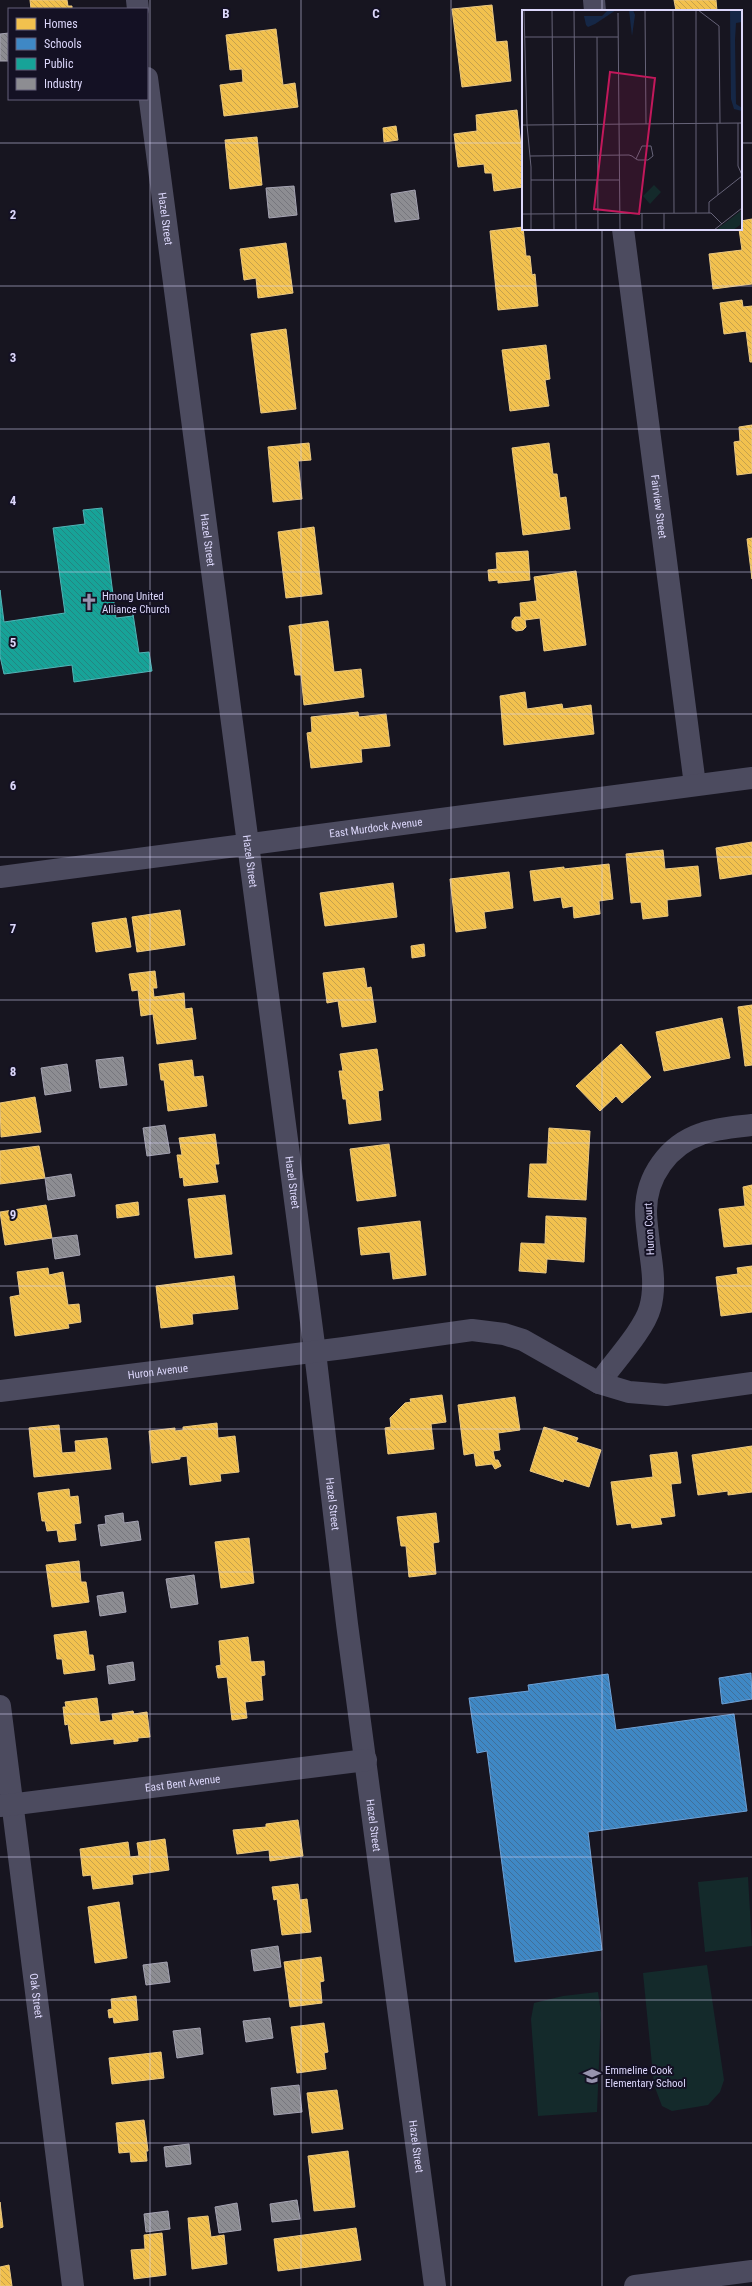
<svg xmlns="http://www.w3.org/2000/svg" width="752" height="2286" viewBox="0 0 752 2286" font-family="'Roboto Condensed',sans-serif">
  <style>
    .green { fill: #142a2b }
    .homes { fill: url(#homes-back-hatch); stroke: #ebc882 }
    .schools { fill: url(#schools-back-hatch); stroke: #6ea0d5 }
    .public { fill: url(#public-back-hatch); stroke: #52b3b6 }
    .industry { fill: url(#industry-back-hatch); stroke: #a5a3b2 }
    .lines { fill: none; stroke-linecap: round; stroke-linejoin: round }
    .street { stroke: #4c4b5f; stroke-width: 22 }
    .grid { fill: none; stroke: #dcd7fb; stroke-width: 1; stroke-opacity: 0.55 }
    .labels { text-anchor: middle; stroke-width: 4; stroke-linejoin: round; paint-order: stroke }
    .street-label { font-size: 11px; fill: #dcd7fb; stroke: #141124 }
    .poi-label { font-size: 11px; fill: #dcd7fb; stroke: #141124; text-anchor: start }
    .inset-road { fill: none; stroke: #666378; stroke-width: 1 }
    .view { fill: #c2185b; fill-opacity: 0.15; stroke: #c2185b; stroke-width: 2 }
    .inset-edge { fill: none; stroke: #dcd7fb; stroke-width: 2 }
    .grid-label { font-size: 13px; text-anchor: middle; font-weight: bold; fill: #dcd7fb; stroke: #141124; stroke-width: 4; stroke-linejoin: round; paint-order: stroke }
  </style>
  <defs>
    <pattern id="homes-back-hatch" width="6" height="6" patternUnits="userSpaceOnUse"><rect width="6" height="6" fill="#f2c14e"/><path d="M-1 5l2 2M0 0l6 6M5-1l2 2" fill="none" stroke="#c6a14d"/></pattern>
    <pattern id="schools-back-hatch" width="6" height="6" patternUnits="userSpaceOnUse"><rect width="6" height="6" fill="#3f88c5"/><path d="M-1 5l2 2M0 0l6 6M5-1l2 2" fill="none" stroke="#406f9a"/></pattern>
    <pattern id="public-back-hatch" width="6" height="6" patternUnits="userSpaceOnUse"><rect width="6" height="6" fill="#17a398"/><path d="M-1 5l2 2M0 0l6 6M5-1l2 2" fill="none" stroke="#248581"/></pattern>
    <pattern id="industry-back-hatch" width="6" height="6" patternUnits="userSpaceOnUse"><rect width="6" height="6" fill="#8d8d92"/><path d="M-1 5l2 2M0 0l6 6M5-1l2 2" fill="none" stroke="#76767d"/></pattern>
  </defs>
  <rect width="100%" height="100%" fill="#171520"/>
  <!-- green -->
  <g class="green">
    <path d="M 748,1877 L 752,1946 L 705,1952 L 698,1882 Z"/>
    <path d="M 707,1965 L 724,2080 L 720,2092 L 708,2105 L 672,2111 L 662,2106 L 654,2085 L 643,1973 Z"/>
    <path d="M 598,1992 L 601,2013 L 597,2112 L 538,2116 L 531,2019 L 534,2003 L 563,1996 Z"/>
  </g>
  <!-- homes -->
  <g class="homes">
    <path d="M 30,0 L 67,0 L 68,6 L 72,6 L 72,9 L 31,9 Z"/>
    <path d="M 674,0 L 716,0 L 717,11 L 676,11 Z"/>
    <path d="M 492,5 L 496,42 L 507,41 L 511,81 L 462,87 L 452,9 Z"/>
    <path d="M 276,29 L 283,85 L 295,83 L 298,107 L 224,116 L 220,85 L 243,82 L 242,69 L 230,70 L 226,35 Z"/>
    <path d="M 517,110 L 523,165 L 523,187 L 494,191 L 492,173 L 485,173 L 484,164 L 458,167 L 454,134 L 477,131 L 476,115 Z"/>
    <path d="M 396,126 L 398,140 L 384,142 L 383,128 Z"/>
    <path d="M 257,137 L 262,185 L 230,189 L 225,140 Z"/>
    <path d="M 752,219 L 752,284 L 713,289 L 709,254 L 742,250 L 739,229 L 741,229 L 741,221 Z"/>
    <path d="M 523,227 L 526,256 L 530,256 L 532,275 L 535,274 L 538,306 L 498,310 L 490,231 Z"/>
    <path d="M 286,243 L 293,293 L 258,298 L 256,278 L 244,280 L 240,249 Z"/>
    <path d="M 742,300 L 743,307 L 752,306 L 752,362 L 750,362 L 746,331 L 724,334 L 720,303 Z"/>
    <path d="M 286,329 L 296,409 L 261,413 L 251,334 Z"/>
    <path d="M 546,345 L 550,379 L 545,380 L 549,406 L 510,411 L 502,350 Z"/>
    <path d="M 752,425 L 752,473 L 737,475 L 734,442 L 740,441 L 739,427 Z"/>
    <path d="M 309,443 L 311,460 L 298,461 L 302,499 L 273,502 L 268,447 Z"/>
    <path d="M 549,443 L 553,474 L 557,474 L 560,498 L 566,497 L 570,529 L 523,535 L 512,448 Z"/>
    <path d="M 314,527 L 322,594 L 286,598 L 278,532 Z"/>
    <path d="M 752,538 L 752,579 L 747,539 Z"/>
    <path d="M 528,551 L 530,580 L 498,583 L 498,580 L 489,581 L 488,570 L 497,569 L 496,553 Z"/>
    <path d="M 576,571 L 586,645 L 544,651 L 540,618 L 525,620 L 526,627 L 523,630 L 516,631 L 512,628 L 512,621 L 515,617 L 521,617 L 520,603 L 537,601 L 534,577 Z"/>
    <path d="M 328,621 L 334,672 L 361,669 L 364,697 L 304,705 L 301,675 L 295,675 L 289,626 Z"/>
    <path d="M 525,692 L 527,709 L 562,704 L 563,709 L 591,705 L 594,734 L 504,745 L 500,696 Z"/>
    <path d="M 358,712 L 359,717 L 386,714 L 390,746 L 361,749 L 362,762 L 311,768 L 307,733 L 312,732 L 311,717 Z"/>
    <path d="M 752,842 L 752,874 L 720,879 L 716,848 Z"/>
    <path d="M 663,850 L 665,869 L 698,866 L 701,896 L 667,900 L 668,916 L 643,919 L 641,902 L 631,903 L 626,854 Z"/>
    <path d="M 609,864 L 613,899 L 599,901 L 600,914 L 574,918 L 573,906 L 563,908 L 561,897 L 534,901 L 530,871 L 564,867 L 564,869 Z"/>
    <path d="M 509,872 L 513,908 L 484,912 L 486,928 L 456,932 L 450,879 Z"/>
    <path d="M 393,883 L 397,917 L 325,926 L 320,893 Z"/>
    <path d="M 180,910 L 185,945 L 137,952 L 132,917 Z"/>
    <path d="M 126,918 L 131,947 L 96,952 L 92,923 Z"/>
    <path d="M 424,944 L 425,956 L 412,958 L 411,946 Z"/>
    <path d="M 364,968 L 367,988 L 371,987 L 376,1022 L 342,1027 L 338,1001 L 327,1003 L 323,973 Z"/>
    <path d="M 155,971 L 157,988 L 153,988 L 154,997 L 184,993 L 185,1009 L 192,1008 L 196,1039 L 157,1044 L 153,1014 L 141,1016 L 138,990 L 132,991 L 129,974 Z"/>
    <path d="M 752,1005 L 752,1065 L 745,1066 L 738,1007 Z"/>
    <path d="M 722,1018 L 730,1058 L 664,1071 L 656,1032 Z"/>
    <path d="M 621,1044 L 651,1077 L 622,1103 L 616,1096 L 600,1111 L 576,1086 Z"/>
    <path d="M 377,1049 L 383,1090 L 378,1091 L 381,1120 L 349,1124 L 346,1099 L 343,1099 L 339,1071 L 343,1071 L 340,1054 Z"/>
    <path d="M 192,1060 L 194,1077 L 203,1076 L 207,1106 L 168,1111 L 164,1080 L 161,1080 L 159,1064 Z"/>
    <path d="M 35,1097 L 41,1132 L 1,1137 L 0,1103 Z"/>
    <path d="M 549,1128 L 590,1131 L 586,1200 L 528,1197 L 530,1164 L 547,1164 Z"/>
    <path d="M 215,1134 L 219,1164 L 215,1164 L 218,1182 L 184,1186 L 183,1177 L 180,1178 L 177,1155 L 182,1155 L 179,1138 Z"/>
    <path d="M 389,1144 L 396,1196 L 357,1201 L 350,1149 Z"/>
    <path d="M 39,1146 L 45,1178 L 0,1184 L 0,1151 Z"/>
    <path d="M 752,1185 L 752,1244 L 724,1247 L 719,1209 L 745,1206 L 743,1187 Z"/>
    <path d="M 225,1195 L 232,1254 L 195,1258 L 188,1199 Z"/>
    <path d="M 138,1202 L 139,1215 L 117,1218 L 116,1205 Z"/>
    <path d="M 46,1205 L 52,1238 L 5,1245 L 0,1212 Z"/>
    <path d="M 546,1216 L 586,1218 L 584,1262 L 547,1259 L 546,1273 L 519,1271 L 521,1243 L 545,1244 Z"/>
    <path d="M 420,1221 L 426,1275 L 393,1279 L 390,1252 L 361,1255 L 358,1228 Z"/>
    <path d="M 752,1266 L 752,1312 L 721,1316 L 716,1277 L 738,1274 L 737,1268 Z"/>
    <path d="M 48,1268 L 49,1275 L 63,1272 L 68,1305 L 79,1304 L 81,1322 L 68,1324 L 69,1328 L 15,1336 L 10,1297 L 20,1295 L 17,1272 Z"/>
    <path d="M 234,1276 L 238,1309 L 192,1314 L 193,1324 L 161,1328 L 156,1286 Z"/>
    <path d="M 442,1395 L 446,1422 L 431,1424 L 434,1449 L 388,1454 L 385,1428 L 391,1427 L 390,1418 L 405,1403 L 411,1402 L 410,1399 Z"/>
    <path d="M 515,1397 L 520,1430 L 498,1433 L 500,1450 L 493,1451 L 495,1460 L 498,1460 L 501,1466 L 495,1469 L 492,1464 L 476,1466 L 474,1453 L 464,1455 L 458,1405 Z"/>
    <path d="M 217,1423 L 218,1438 L 235,1436 L 239,1472 L 220,1474 L 221,1481 L 190,1485 L 187,1456 L 180,1457 L 180,1459 L 152,1463 L 149,1431 L 175,1428 L 175,1431 L 183,1430 L 183,1427 Z"/>
    <path d="M 59,1425 L 62,1453 L 76,1452 L 75,1441 L 107,1438 L 111,1469 L 34,1477 L 29,1428 Z"/>
    <path d="M 544,1427 L 578,1438 L 576,1442 L 601,1450 L 589,1487 L 564,1479 L 563,1482 L 530,1471 Z"/>
    <path d="M 752,1446 L 752,1492 L 728,1495 L 728,1491 L 698,1495 L 692,1455 Z"/>
    <path d="M 677,1452 L 681,1483 L 671,1484 L 675,1516 L 660,1518 L 662,1524 L 632,1528 L 631,1523 L 617,1525 L 611,1482 L 653,1477 L 650,1455 Z"/>
    <path d="M 69,1489 L 70,1497 L 78,1496 L 81,1523 L 74,1524 L 76,1540 L 59,1542 L 57,1530 L 47,1531 L 45,1521 L 42,1521 L 38,1493 Z"/>
    <path d="M 436,1513 L 439,1542 L 433,1543 L 436,1574 L 409,1577 L 406,1546 L 401,1546 L 397,1517 Z"/>
    <path d="M 249,1538 L 254,1583 L 221,1588 L 215,1542 Z"/>
    <path d="M 79,1561 L 81,1582 L 86,1582 L 89,1602 L 52,1607 L 46,1565 Z"/>
    <path d="M 86,1631 L 89,1655 L 93,1655 L 95,1670 L 64,1674 L 62,1659 L 57,1659 L 54,1635 Z"/>
    <path d="M 248,1637 L 251,1662 L 264,1661 L 265,1675 L 261,1676 L 263,1700 L 245,1702 L 247,1718 L 232,1720 L 227,1677 L 218,1678 L 216,1666 L 221,1665 L 219,1641 Z"/>
    <path d="M 97,1698 L 100,1722 L 113,1720 L 112,1714 L 133,1711 L 134,1714 L 147,1712 L 150,1737 L 138,1738 L 138,1741 L 114,1744 L 114,1739 L 71,1744 L 68,1724 L 65,1725 L 63,1707 L 66,1707 L 65,1702 Z"/>
    <path d="M 298,1820 L 303,1856 L 270,1861 L 269,1850 L 237,1854 L 233,1830 L 266,1827 L 266,1824 Z"/>
    <path d="M 165,1839 L 169,1870 L 132,1875 L 133,1884 L 93,1889 L 91,1875 L 83,1876 L 80,1849 L 128,1842 L 130,1857 L 139,1856 L 137,1843 Z"/>
    <path d="M 298,1884 L 300,1900 L 307,1899 L 311,1932 L 282,1935 L 277,1899 L 274,1900 L 272,1887 Z"/>
    <path d="M 119,1902 L 127,1958 L 95,1963 L 88,1907 Z"/>
    <path d="M 321,1957 L 324,1981 L 320,1982 L 322,2003 L 290,2007 L 284,1962 Z"/>
    <path d="M 136,1996 L 138,2020 L 114,2023 L 113,2017 L 109,2018 L 108,2010 L 112,2009 L 111,1999 Z"/>
    <path d="M 324,2023 L 328,2052 L 324,2053 L 326,2069 L 297,2073 L 291,2027 Z"/>
    <path d="M 161,2052 L 164,2078 L 112,2084 L 109,2058 Z"/>
    <path d="M 337,2090 L 343,2129 L 312,2133 L 307,2093 Z"/>
    <path d="M 144,2120 L 148,2151 L 146,2151 L 147,2161 L 131,2162 L 130,2152 L 119,2153 L 116,2123 Z"/>
    <path d="M 348,2151 L 355,2207 L 314,2211 L 308,2156 Z"/>
    <path d="M 0,2202 L 3,2227 L 0,2228 Z"/>
    <path d="M 208,2216 L 211,2237 L 224,2235 L 227,2264 L 192,2269 L 188,2218 Z"/>
    <path d="M 356,2228 L 361,2260 L 278,2271 L 274,2239 Z"/>
    <path d="M 162,2233 L 166,2275 L 134,2279 L 131,2250 L 145,2249 L 144,2235 Z"/>
    <path d="M 9,2265 L 12,2286 L 0,2286 L 0,2267 Z"/>
  </g>
  <!-- schools -->
  <g class="schools">
    <path d="M 751,1673 L 752,1699 L 722,1704 L 719,1678 Z"/>
    <path d="M 608,1674 L 616,1730 L 734,1714 L 747,1811 L 588,1832 L 602,1950 L 515,1962 L 487,1751 L 477,1753 L 469,1698 L 529,1691 L 528,1685 Z"/>
  </g>
  <!-- public -->
  <path class="public" d="M 102,508 L 116,618 L 133,616 L 133,614 L 139,653 L 149,652 L 152,671 L 74,682 L 72,665 L 4,674 L 0,656 L 0,590 L 4,622 L 65,613 L 53,528 L 85,524 L 83,510 Z"/>
  <!-- industry -->
  <g class="industry">
    <path d="M 9,33 L 9,61 L 0,61 L 0,34 Z"/>
    <path d="M 294,186 L 297,215 L 269,218 L 266,188 Z"/>
    <path d="M 415,190 L 419,219 L 395,222 L 391,194 Z"/>
    <path d="M 123,1057 L 127,1085 L 100,1088 L 96,1060 Z"/>
    <path d="M 67,1064 L 71,1091 L 45,1095 L 41,1068 Z"/>
    <path d="M 165,1125 L 170,1153 L 147,1156 L 143,1128 Z"/>
    <path d="M 71,1174 L 75,1196 L 48,1200 L 45,1178 Z"/>
    <path d="M 77,1235 L 80,1255 L 55,1259 L 52,1238 Z"/>
    <path d="M 123,1513 L 124,1523 L 138,1521 L 141,1540 L 101,1546 L 98,1525 L 106,1524 L 105,1516 Z"/>
    <path d="M 194,1575 L 198,1604 L 171,1608 L 166,1579 Z"/>
    <path d="M 123,1592 L 126,1612 L 100,1616 L 97,1596 Z"/>
    <path d="M 133,1662 L 135,1680 L 109,1684 L 107,1666 Z"/>
    <path d="M 278,1946 L 281,1967 L 254,1971 L 251,1950 Z"/>
    <path d="M 167,1962 L 170,1982 L 146,1985 L 143,1965 Z"/>
    <path d="M 270,2018 L 273,2038 L 246,2042 L 243,2021 Z"/>
    <path d="M 200,2028 L 203,2054 L 177,2058 L 173,2031 Z"/>
    <path d="M 299,2085 L 302,2112 L 274,2115 L 271,2088 Z"/>
    <path d="M 189,2144 L 191,2164 L 166,2167 L 164,2147 Z"/>
    <path d="M 297,2200 L 300,2219 L 272,2222 L 270,2204 Z"/>
    <path d="M 237,2203 L 241,2230 L 219,2233 L 215,2207 Z"/>
    <path d="M 168,2211 L 170,2229 L 146,2232 L 144,2214 Z"/>
  </g>
  <g class="lines">
    <!-- street -->
    <g class="street">
      <path d="M 137,0 L 138,9"/>
      <path d="M 594,0 L 595,11"/>
      <path id="s1" d="M 147,78 L 315,1352 L 347,1624 L 435,2286"/>
      <path id="s2" d="M 623,229 L 695,785"/>
      <path id="s3" d="M 0,877 L 752,778"/>
      <path d="M 599,1383 C 613,1363 644,1330 650,1308 C 656,1287 652,1265 649,1244 C 648,1233 646,1222 646,1211 C 646,1176 669,1145 701,1134 C 717,1128 735,1127 752,1125"/>
      <path id="s4" d="M 0,1391 L 344,1348 L 472,1330 L 504,1334 L 523,1340 L 599,1383 L 629,1392 L 666,1395 L 752,1383"/>
      <path id="s5" d="M 0,1706 L 73,2286"/>
      <path id="s6" d="M 0,1806 L 366,1760"/>
      <path d="M 635,2286 L 752,2271"/>
    </g>
  </g>
  <!-- grid -->
  <path class="grid" d="M 150,0 L 150,2286M 301,0 L 301,2286M 451,0 L 451,2286M 602,0 L 602,11M 0,143 L 523,143M 741,143 L 752,143M 602,229 L 602,2286M 0,286 L 752,286M 0,429 L 752,429M 0,572 L 752,572M 0,714 L 752,714M 0,857 L 752,857M 0,1000 L 752,1000M 0,1143 L 752,1143M 0,1286 L 752,1286M 0,1429 L 752,1429M 0,1572 L 752,1572M 0,1714 L 752,1714M 0,1857 L 752,1857M 0,2000 L 752,2000M 0,2143 L 752,2143"/>
  <!-- icons -->
  <defs>
    <g id="church-bare" transform="scale(1.38)"><path d="M-1.2-6h2.4v3.5h3.3v2.4h-3.3V6h-2.4V-.1h-3.3v-2.4h3.3Z" fill="#9793ae" stroke="#141124" stroke-width="2.5" paint-order="stroke"/></g>
    <g id="school-bare" transform="scale(1.38)"><path d="M0-5L7-2L0 1L-7-2ZM-4 1L0 2.5L4 1V4Q0 6-4 4Z" fill="#9793ae" stroke="#141124" stroke-width="2.5" paint-order="stroke"/></g>
  </defs>
  <g fill-rule="evenodd">
    <use href="#church-bare" x="89" y="602"/>
    <use href="#school-bare" x="592" y="2076"/>
  </g>
  <g class="labels">
    <!-- street labels -->
    <g class="street-label">
      <text dy="4" stroke="none"><textPath href="#s1" startOffset="142">Hazel Street</textPath></text>
      <text dy="4" stroke="none"><textPath href="#s2" startOffset="280">Fairview Street</textPath></text>
      <text dy="4" stroke="none"><textPath href="#s1" startOffset="466">Hazel Street</textPath></text>
      <text dy="4" stroke="none"><textPath href="#s3" startOffset="379">East Murdock Avenue</textPath></text>
      <text dy="4" stroke="none"><textPath href="#s1" startOffset="790">Hazel Street</textPath></text>
      <text dy="4" stroke="none"><textPath href="#s1" startOffset="1114">Hazel Street</textPath></text>
      <text transform="translate(649 1229) rotate(-93)" y="4">Huron Court</text>
      <text dy="4" stroke="none"><textPath href="#s4" startOffset="159">Huron Avenue</textPath></text>
      <text dy="4" stroke="none"><textPath href="#s1" startOffset="1438">Hazel Street</textPath></text>
      <text dy="4" stroke="none"><textPath href="#s6" startOffset="184">East Bent Avenue</textPath></text>
      <text dy="4" stroke="none"><textPath href="#s1" startOffset="1762">Hazel Street</textPath></text>
      <text dy="4" stroke="none"><textPath href="#s5" startOffset="292">Oak Street</textPath></text>
      <text dy="4" stroke="none"><textPath href="#s1" startOffset="2086">Hazel Street</textPath></text>
    </g>
    <!-- poi labels -->
    <g class="poi-label">
      <text x="102" y="600">Hmong United<tspan x="102" dy="13">Alliance Church</tspan></text>
      <text x="605" y="2074">Emmeline Cook<tspan x="605" dy="13">Elementary School</tspan></text>
    </g>
  </g>
  <!-- overview -->
  <g transform="translate(522 10)">
    <rect width="220" height="220" fill="#171520"/>
    <path d="M 132,175 L 139,182 L 128,194 L 121,186 ZM 220,200 L 218,215 L 211,220 L 194,220 Z" fill="#142a2b"/>
    <path d="M 86,0 L 94,0 L 73,14 L 66,17 L 64,15 L 62,6 L 80,6 ZM 107,0 L 111,0 L 113,5 L 110,26 ZM 208,0 L 220,0 L 220,12 L 214,13 L 213,30 L 214,94 L 220,98 L 220,101 L 212,99 L 209,89 Z" fill="#152746"/>
    <path class="inset-road" d="M 30,0 L 32,220M 52,0 L 54,220M 123,0 L 124,114M 151,0 L 152,203M 174,0 L 174,203M 176,0 L 197,16 L 198,113M 96,3 L 98,220M 3,27 L 96,27M 75,27 L 76,220M 195,113 L 196,185M 216,113 L 216,156 L 220,165M 0,115 L 5,115 L 2,0M 8,146 L 107,145 L 110,146 L 114,149 L 116,150 L 126,150 L 131,146 L 129,136 L 120,136 L 114,149M 9,170 L 97,170M 120,203 L 120,220M 142,203 L 142,220M 187,203 L 187,192 L 220,166M 0,204 L 189,203 L 200,214M 9,220 L 9,157 L 5,115 L 220,113M 192,220 L 220,198"/>
    <path class="view" d="M 88,62 L 133,68 L 117,204 L 72,199 Z"/>
    <rect width="220" height="220" class="inset-edge"/>
  </g>
  <g class="grid-label">
    <text x="226" y="18">B</text>
    <text x="376" y="18">C</text>
    <text x="13" y="219">2</text>
    <text x="13" y="362">3</text>
    <text x="13" y="505">4</text>
    <text x="13" y="647">5</text>
    <text x="13" y="790">6</text>
    <text x="13" y="933">7</text>
    <text x="13" y="1076">8</text>
    <text x="13" y="1219">9</text>
  </g>
  <!-- legend -->
  <rect x="8" y="8" width="140" height="92" fill="#141124" stroke="#64607a"/>
  <rect x="16" y="18" width="20" height="12" fill="#f2c14e" stroke="#64607a"/>
  <text x="44" y="28" font-size="12" fill="#dcd7fb">Homes</text>
  <rect x="16" y="38" width="20" height="12" fill="#3f88c5" stroke="#64607a"/>
  <text x="44" y="48" font-size="12" fill="#dcd7fb">Schools</text>
  <rect x="16" y="58" width="20" height="12" fill="#17a398" stroke="#64607a"/>
  <text x="44" y="68" font-size="12" fill="#dcd7fb">Public</text>
  <rect x="16" y="78" width="20" height="12" fill="#8d8d92" stroke="#64607a"/>
  <text x="44" y="88" font-size="12" fill="#dcd7fb">Industry</text>
</svg>
